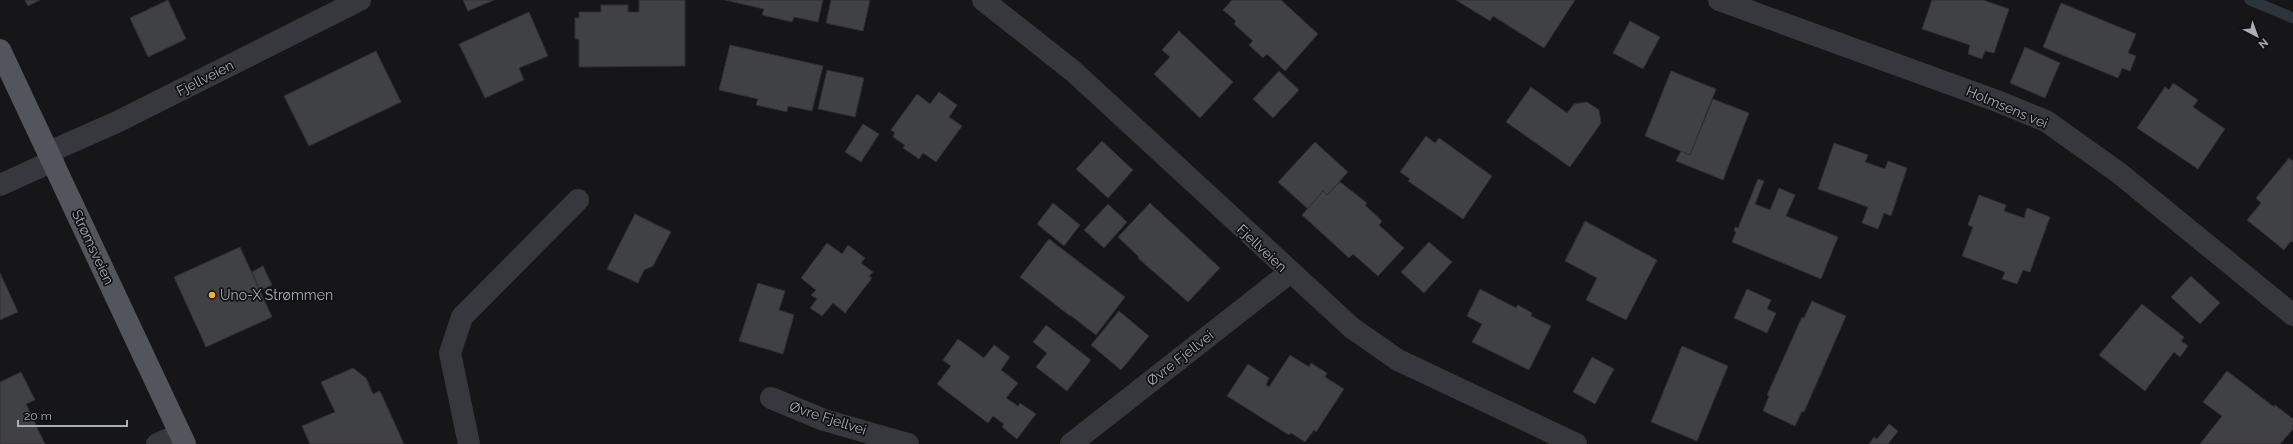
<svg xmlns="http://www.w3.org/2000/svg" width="2293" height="444" viewBox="0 0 2293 444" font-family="Raleway,sans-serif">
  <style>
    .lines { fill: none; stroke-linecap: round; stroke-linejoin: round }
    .stream { stroke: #2c353c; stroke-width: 11 }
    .building { fill: #404145; stroke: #303034 }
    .minor { stroke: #37383d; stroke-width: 22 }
    .major { stroke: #53555c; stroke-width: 22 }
    .poi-dot { fill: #f2b134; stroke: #111113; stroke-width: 1.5 }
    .labels { text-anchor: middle; stroke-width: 3.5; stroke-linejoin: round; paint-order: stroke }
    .street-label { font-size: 14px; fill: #a8adb8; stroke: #111113 }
    .poi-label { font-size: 14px; fill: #a8adb8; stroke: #111113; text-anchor: start }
  </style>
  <rect width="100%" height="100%" fill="#161618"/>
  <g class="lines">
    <!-- stream -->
    <path class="stream" d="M 2250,0 L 2293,18"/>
  </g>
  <!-- building -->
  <g class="building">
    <path d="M 25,0 L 40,0 L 28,6 Z"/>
    <path d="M 168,0 L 186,39 L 148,57 L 130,18 Z"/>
    <path d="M 463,0 L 494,0 L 468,11 Z"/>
    <path d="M 639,0 L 685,0 L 685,66 L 579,67 L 579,39 L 575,39 L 575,18 L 579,18 L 579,12 L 601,12 L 601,5 L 628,5 L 628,12 L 639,12 Z"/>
    <path d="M 725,0 L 823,0 L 818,22 L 794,17 L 792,22 L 762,15 L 764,9 Z"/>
    <path d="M 831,0 L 870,0 L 863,31 L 826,23 Z"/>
    <path d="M 1232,0 L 1281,0 L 1318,34 L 1285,71 L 1267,54 L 1263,58 L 1249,45 L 1253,41 L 1234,24 L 1236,21 L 1223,10 Z"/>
    <path d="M 1456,0 L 1575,0 L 1544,48 L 1493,16 L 1490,21 Z"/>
    <path d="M 1932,0 L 1983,0 L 2009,9 L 1994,53 L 1985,51 L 1982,59 L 1968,54 L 1970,45 L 1922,29 Z"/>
    <path d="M 2061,3 L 2136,34 L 2128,53 L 2136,56 L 2130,71 L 2122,68 L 2118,78 L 2043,47 Z"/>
    <path d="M 529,12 L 548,56 L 519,68 L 524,80 L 485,98 L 459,44 Z"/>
    <path d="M 1630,21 L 1660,37 L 1643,69 L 1613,53 Z"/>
    <path d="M 1179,31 L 1233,82 L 1200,118 L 1154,74 L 1170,57 L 1162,50 Z"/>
    <path d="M 730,45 L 823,66 L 812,111 L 788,106 L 787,112 L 756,105 L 758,99 L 719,90 Z"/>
    <path d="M 2025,47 L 2060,63 L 2045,98 L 2010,83 Z"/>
    <path d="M 376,51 L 401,102 L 309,146 L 284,96 Z"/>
    <path d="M 827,70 L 864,78 L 855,117 L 818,109 Z"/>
    <path d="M 1279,71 L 1299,90 L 1273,118 L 1253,99 Z"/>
    <path d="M 1671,71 L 1716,89 L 1690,155 L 1645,136 Z"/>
    <path d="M 2173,83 L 2198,100 L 2193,107 L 2225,129 L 2198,169 L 2137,128 L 2165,87 L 2169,90 Z"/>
    <path d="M 1531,87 L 1567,113 L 1574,104 L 1587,102 L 1599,110 L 1601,123 L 1570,167 L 1506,122 Z"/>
    <path d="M 939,92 L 957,105 L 949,117 L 962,126 L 936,162 L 923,153 L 919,159 L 903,148 L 905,145 L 893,137 L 895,133 L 891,130 L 917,94 L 930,104 Z"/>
    <path d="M 1713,99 L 1749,113 L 1723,180 L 1676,161 L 1681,151 L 1690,155 Z"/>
    <path d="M 863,124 L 879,134 L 861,162 L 845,152 Z"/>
    <path d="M 1426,136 L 1435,143 L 1439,138 L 1492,176 L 1463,219 L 1408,181 L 1410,179 L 1400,172 Z"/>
    <path d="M 1102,141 L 1133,170 L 1108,198 L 1076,169 Z"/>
    <path d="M 1315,142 L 1348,172 L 1327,195 L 1323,191 L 1308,209 L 1278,182 Z"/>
    <path d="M 1834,143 L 1868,155 L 1865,162 L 1885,169 L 1888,161 L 1907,168 L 1891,216 L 1884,213 L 1878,229 L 1862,223 L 1868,207 L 1818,189 Z"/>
    <path d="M 2289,158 L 2293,161 L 2293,243 L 2291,241 L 2284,250 L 2247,220 L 2261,203 L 2256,198 Z"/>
    <path d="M 1758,179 L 1764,181 L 1755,204 L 1770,210 L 1779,188 L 1795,195 L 1786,216 L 1838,237 L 1821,279 L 1732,242 L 1736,232 L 1734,231 L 1735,227 L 1738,228 Z"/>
    <path d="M 1340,182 L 1367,203 L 1365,205 L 1382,221 L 1379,225 L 1404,248 L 1378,276 L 1353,254 L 1349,258 L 1302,215 L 1323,191 L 1327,195 Z"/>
    <path d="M 1979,195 L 2006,205 L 2004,211 L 2024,218 L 2027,208 L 2050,217 L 2030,272 L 2023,270 L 2017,284 L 2002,279 L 2005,272 L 1962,256 L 1973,227 L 1968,225 Z"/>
    <path d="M 1053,203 L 1080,225 L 1064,246 L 1037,224 Z"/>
    <path d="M 1150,203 L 1220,268 L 1188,302 L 1138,258 L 1139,257 L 1118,237 Z"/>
    <path d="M 1108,204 L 1127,222 L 1104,248 L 1084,230 Z"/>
    <path d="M 635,214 L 671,232 L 653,266 L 644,270 L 638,283 L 607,269 Z"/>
    <path d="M 1585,221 L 1657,260 L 1626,320 L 1586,300 L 1597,278 L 1565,261 Z"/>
    <path d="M 1049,239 L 1125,297 L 1096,335 L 1070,315 L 1070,316 L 1020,277 Z"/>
    <path d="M 1429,242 L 1452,262 L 1424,293 L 1401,272 Z"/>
    <path d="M 827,243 L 842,254 L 848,245 L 865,258 L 861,263 L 873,272 L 869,276 L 872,278 L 845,313 L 833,303 L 822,316 L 810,308 L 817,299 L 811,295 L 816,290 L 801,278 Z"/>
    <path d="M 240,247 L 272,317 L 206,347 L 174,277 Z"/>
    <path d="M 263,266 L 272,285 L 260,291 L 252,272 Z"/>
    <path d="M 0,273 L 18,312 L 0,320 Z"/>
    <path d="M 2191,276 L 2220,303 L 2200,324 L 2171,297 Z"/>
    <path d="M 758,283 L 785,291 L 779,310 L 794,315 L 783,354 L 739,341 Z"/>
    <path d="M 1480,289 L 1516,308 L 1518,305 L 1532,313 L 1531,316 L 1551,326 L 1529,370 L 1472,342 L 1482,324 L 1467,316 Z"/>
    <path d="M 1747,289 L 1771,300 L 1767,309 L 1776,313 L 1767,333 L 1734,318 Z"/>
    <path d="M 1812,301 L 1846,316 L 1804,412 L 1802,411 L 1795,426 L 1763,411 L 1769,396 L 1767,395 L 1802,317 L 1804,318 Z"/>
    <path d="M 2142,304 L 2184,337 L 2181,341 L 2188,346 L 2180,357 L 2174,352 L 2145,391 L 2099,355 Z"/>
    <path d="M 1119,311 L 1149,336 L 1121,370 L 1091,345 Z"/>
    <path d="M 1046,325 L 1091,360 L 1067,391 L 1036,367 L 1047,353 L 1033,342 Z"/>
    <path d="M 958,339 L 984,358 L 994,345 L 1010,357 L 1001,370 L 1018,383 L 1006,398 L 1018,406 L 1020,403 L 1036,414 L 1017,439 L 1002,427 L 1004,424 L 993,416 L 988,423 L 937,384 L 951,366 L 943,360 Z"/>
    <path d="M 1682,346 L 1728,366 L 1697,441 L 1651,422 Z"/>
    <path d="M 1290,355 L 1309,367 L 1311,363 L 1327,373 L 1325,377 L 1344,389 L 1316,432 L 1314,430 L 1305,442 L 1291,433 L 1289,435 L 1227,396 L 1248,364 L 1269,378 L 1266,385 L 1269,387 Z"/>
    <path d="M 1592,357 L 1614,369 L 1595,404 L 1573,392 Z"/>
    <path d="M 353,368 L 366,378 L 373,394 L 380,391 L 404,444 L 310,444 L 302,426 L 335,412 L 321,382 Z"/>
    <path d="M 2227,371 L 2274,407 L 2275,405 L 2293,419 L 2293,429 L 2280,444 L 2200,444 L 2222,416 L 2203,402 Z"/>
    <path d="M 21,372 L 35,400 L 26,404 L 45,444 L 0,444 L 0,382 Z"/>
    <path d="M 1889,424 L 1898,431 L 1888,444 L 1869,444 L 1874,437 L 1877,439 Z"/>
  </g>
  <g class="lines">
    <!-- minor -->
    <g class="minor">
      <path d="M 983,0 L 1073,71 L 1352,328 L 1398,360 L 1576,444"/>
      <path d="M 1719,0 L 1997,101 L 2046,121 L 2119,173 L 2293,315"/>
      <path d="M 49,152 L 117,122 L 360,0"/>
      <path d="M 0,185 L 53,161"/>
      <path d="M 771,398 L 824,420 L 908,444"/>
      <path d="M 157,444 L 180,434"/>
      <path d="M 469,444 L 450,353 L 462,317 L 578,200"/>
      <path d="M 1071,444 L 1289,273"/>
    </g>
    <!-- major -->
    <path class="major" d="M 0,50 L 185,444"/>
  </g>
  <!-- markers -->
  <circle class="poi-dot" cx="212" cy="295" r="4"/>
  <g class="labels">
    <!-- street labels -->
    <g class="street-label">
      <text transform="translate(205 78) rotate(-27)" y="5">Fjellveien</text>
      <text transform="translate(2007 107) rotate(23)" y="5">Holmsens vei</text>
      <text transform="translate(93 247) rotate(65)" y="5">Strømsveien</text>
      <text transform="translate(1262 248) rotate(43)" y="5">Fjellveien</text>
      <text transform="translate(1180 358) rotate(-38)" y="5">Øvre Fjellvei</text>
      <text transform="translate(828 418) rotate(18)" y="5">Øvre Fjellvei</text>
    </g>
    <!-- poi labels -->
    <g class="poi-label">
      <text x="220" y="300">Uno-X Strømmen</text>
    </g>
  </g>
  <!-- north arrow -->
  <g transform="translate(2257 36) rotate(139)" stroke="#111113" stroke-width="3" paint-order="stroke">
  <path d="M0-3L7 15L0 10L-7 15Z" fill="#a8adb8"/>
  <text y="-6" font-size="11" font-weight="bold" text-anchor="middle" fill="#a8adb8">N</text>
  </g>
  <!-- scale -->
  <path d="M18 420v6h109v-6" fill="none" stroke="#a8adb8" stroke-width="2"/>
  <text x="24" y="420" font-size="12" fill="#a8adb8" stroke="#111113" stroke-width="3" paint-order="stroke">20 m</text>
</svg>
